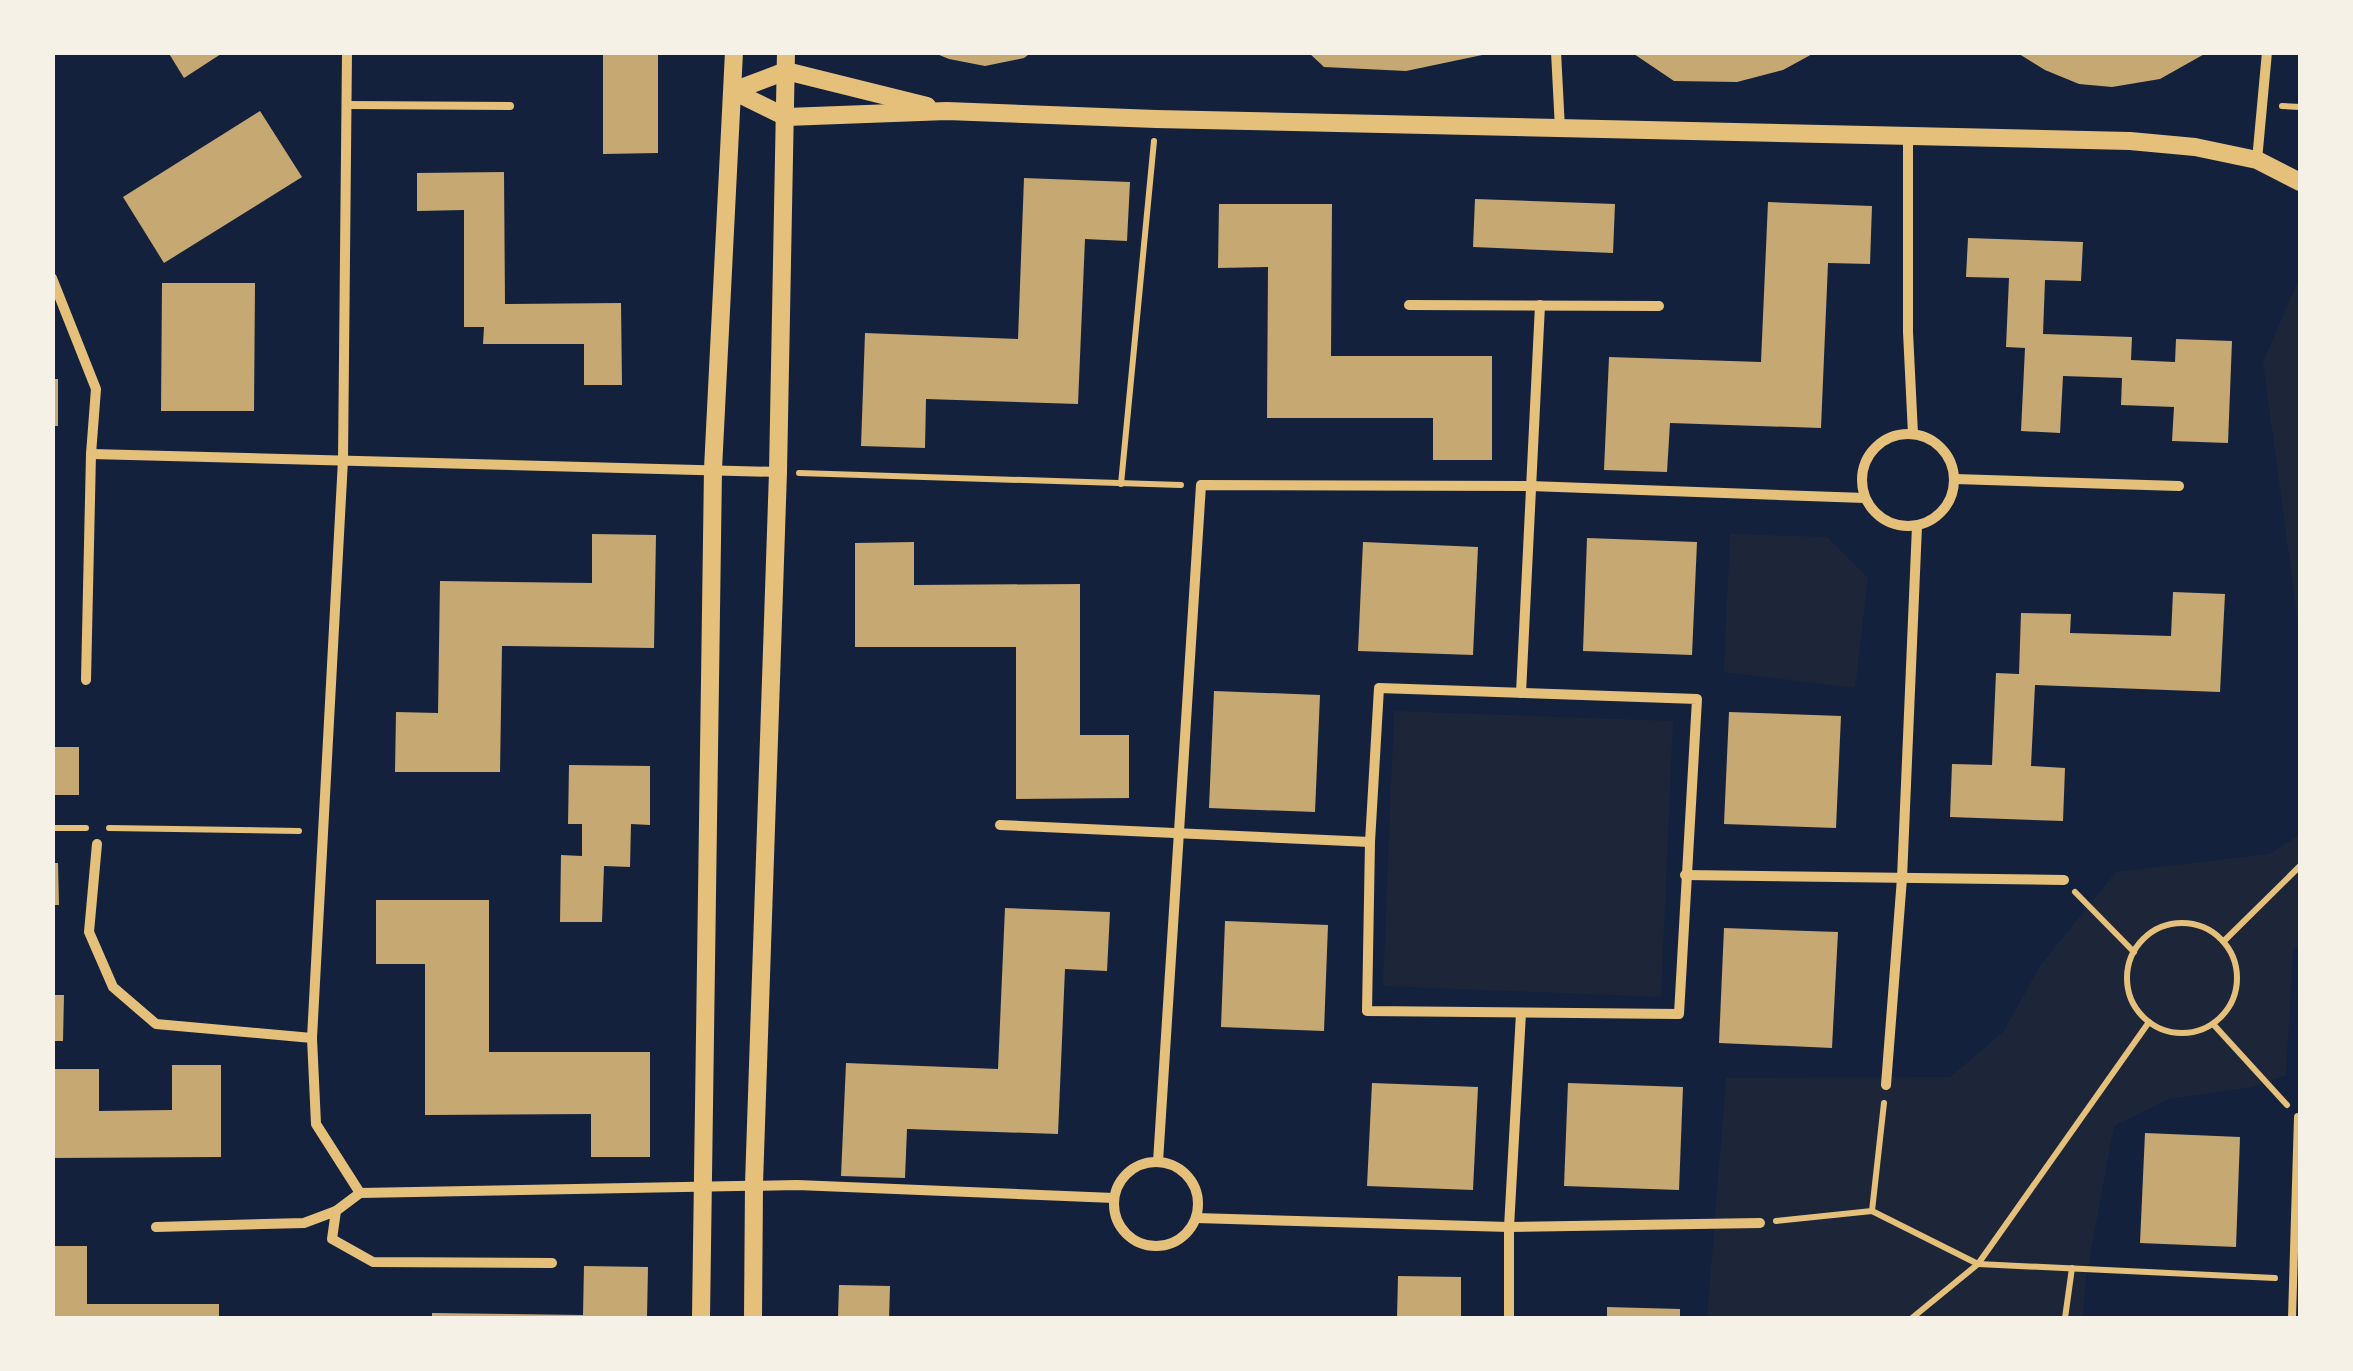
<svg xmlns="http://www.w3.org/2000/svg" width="2353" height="1371" viewBox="0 0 2353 1371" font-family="Overpass,sans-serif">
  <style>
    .green { fill: #1d2539 }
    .building { fill: #c6a872 }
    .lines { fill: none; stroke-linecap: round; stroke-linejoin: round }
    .path { stroke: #e5c07b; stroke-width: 6 }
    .service { stroke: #e5c07b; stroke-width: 8 }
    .minor { stroke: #e5c07b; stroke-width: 10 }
    .tertiary { stroke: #e5c07b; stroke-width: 18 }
  </style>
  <rect width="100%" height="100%" fill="#14213d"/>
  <!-- green -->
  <g class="green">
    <path d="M 2300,277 L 2300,637 L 2263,362 Z"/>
    <path d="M 1730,534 L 1827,537 L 1868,578 L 1855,688 L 1724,672 Z"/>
    <path d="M 1394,711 L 1673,721 L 1661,997 L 1383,986 Z"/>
    <path d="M 2300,835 L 2300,946 L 2293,949 L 2286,1075 L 2253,1087 L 2169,1099 L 2114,1126 L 2086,1278 L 2083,1318 L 1707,1318 L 1726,1078 L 1950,1077 L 2003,1032 L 2040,966 L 2116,872 L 2269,854 Z"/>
  </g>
  <!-- building -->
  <g class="building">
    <path d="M 168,52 L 224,52 L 184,78 Z"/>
    <path d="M 603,52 L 658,52 L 658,153 L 603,154 Z"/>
    <path d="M 932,52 L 1032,52 L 1024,58 L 985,66 L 949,59 Z"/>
    <path d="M 1308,52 L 1487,52 L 1487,54 L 1406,71 L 1324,67 Z"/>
    <path d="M 1631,52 L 1816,52 L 1783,70 L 1737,82 L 1674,81 Z"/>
    <path d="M 2016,52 L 2208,52 L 2160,79 L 2112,87 L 2079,84 L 2045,70 Z"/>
    <path d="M 260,111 L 302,177 L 164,263 L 123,197 Z"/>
    <path d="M 504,172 L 505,304 L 621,303 L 622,385 L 584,385 L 584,344 L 483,344 L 484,327 L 464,327 L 464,210 L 417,211 L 417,173 Z"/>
    <path d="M 1024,178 L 1130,182 L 1127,241 L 1085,239 L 1078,404 L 926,399 L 925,448 L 861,446 L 865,333 L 1018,339 Z"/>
    <path d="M 1475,199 L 1615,204 L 1613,253 L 1473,247 Z"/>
    <path d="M 1768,202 L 1872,206 L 1870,264 L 1828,263 L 1821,428 L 1670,423 L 1667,472 L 1604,470 L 1609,357 L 1761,362 Z"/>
    <path d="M 1219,204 L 1332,204 L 1331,356 L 1492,356 L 1492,460 L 1433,460 L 1433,418 L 1267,418 L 1268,267 L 1218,268 Z"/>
    <path d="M 1968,238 L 2083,242 L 2081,281 L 2045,280 L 2043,334 L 2132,337 L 2131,360 L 2175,362 L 2176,339 L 2232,341 L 2228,443 L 2172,441 L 2174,407 L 2121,405 L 2122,378 L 2063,376 L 2060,433 L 2021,431 L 2025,348 L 2006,347 L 2009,278 L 1966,277 Z"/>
    <path d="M 162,283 L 255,283 L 254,411 L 161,411 Z"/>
    <rect x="52" y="379" width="6" height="47"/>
    <path d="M 592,534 L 656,535 L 654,648 L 502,646 L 500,772 L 395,772 L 396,712 L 438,713 L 440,581 L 592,583 Z"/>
    <path d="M 1587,538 L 1697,542 L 1692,655 L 1583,651 Z"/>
    <path d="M 914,542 L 914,585 L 1080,584 L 1080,735 L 1129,735 L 1129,798 L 1016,799 L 1016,647 L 855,647 L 855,543 Z"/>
    <path d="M 1363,542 L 1478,547 L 1473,655 L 1358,651 Z"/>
    <path d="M 2173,592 L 2225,594 L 2220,692 L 2035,685 L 2031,766 L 2065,768 L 2063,821 L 1950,817 L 1952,764 L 1992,765 L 1996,673 L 2019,674 L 2021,613 L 2071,614 L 2070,633 L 2171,636 Z"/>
    <path d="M 1214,691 L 1320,695 L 1315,812 L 1209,808 Z"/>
    <path d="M 1729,712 L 1841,716 L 1836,828 L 1724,824 Z"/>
    <rect x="52" y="747" width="27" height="48"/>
    <path d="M 569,765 L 650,766 L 650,825 L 631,824 L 630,867 L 604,866 L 602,922 L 560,922 L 561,855 L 582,856 L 582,824 L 568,824 Z"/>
    <path d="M 52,863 L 58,863 L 59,905 L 52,905 Z"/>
    <path d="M 376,900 L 489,900 L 489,1052 L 650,1052 L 650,1157 L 591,1157 L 591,1114 L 425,1115 L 425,964 L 376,964 Z"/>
    <path d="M 1005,908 L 1110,912 L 1107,971 L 1065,969 L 1058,1134 L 907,1129 L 905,1178 L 841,1176 L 846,1063 L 998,1069 Z"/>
    <path d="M 1225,921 L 1328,925 L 1324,1031 L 1221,1027 Z"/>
    <path d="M 1724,928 L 1838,932 L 1832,1048 L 1719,1043 Z"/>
    <path d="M 52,995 L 64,995 L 63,1041 L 52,1041 Z"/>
    <path d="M 172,1065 L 221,1065 L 221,1157 L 52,1158 L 52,1069 L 99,1069 L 99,1111 L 172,1110 Z"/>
    <path d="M 1372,1083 L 1478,1087 L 1473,1190 L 1367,1186 Z"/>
    <path d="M 1568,1083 L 1683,1087 L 1679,1190 L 1564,1186 Z"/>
    <path d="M 2145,1133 L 2240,1137 L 2236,1247 L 2140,1243 Z"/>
    <path d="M 52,1246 L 87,1246 L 87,1304 L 219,1304 L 219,1318 L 52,1318 Z"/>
    <path d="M 584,1266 L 648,1267 L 647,1318 L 432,1318 L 432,1313 L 583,1315 Z"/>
    <path d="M 1398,1276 L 1461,1277 L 1461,1318 L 1397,1318 Z"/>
    <path d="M 839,1285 L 890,1286 L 889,1318 L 838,1318 Z"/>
    <path d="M 1607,1307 L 1680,1309 L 1680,1318 L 1607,1318 Z"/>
  </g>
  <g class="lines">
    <!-- path -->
    <g class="path">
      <path d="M 2282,106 L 2300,107"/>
      <path d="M 799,473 L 1181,485"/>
      <path d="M 1121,484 L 1154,141"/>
      <path d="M 52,828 L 86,828"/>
      <path d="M 109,828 L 299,831"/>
      <path d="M 2075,892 L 2134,952"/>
      <circle cx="2182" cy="978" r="55"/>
      <path d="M 2224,941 L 2300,866"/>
      <path d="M 2213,1024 L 2287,1105"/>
      <path d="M 1872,1211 L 1884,1103"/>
      <path d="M 1776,1221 L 1872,1211 L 1978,1264 L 2275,1278"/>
      <path d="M 1912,1318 L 1978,1264 L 2149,1022"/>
      <path d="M 2065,1318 L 2072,1268"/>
    </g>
    <!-- service -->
    <g class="service">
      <path d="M 347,105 L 510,106"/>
      <path d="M 2292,1318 L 2298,1117"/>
    </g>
    <!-- minor -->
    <g class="minor">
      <path d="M 347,52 L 343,460 L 312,1038 L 316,1124 L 360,1193 L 797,1185 L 1114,1198"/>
      <path d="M 1556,52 L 1560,129"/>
      <path d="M 1908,136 L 1908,332 L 1913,434"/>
      <path d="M 2257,160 L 2267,52"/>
      <path d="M 52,278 L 96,389 L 91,454 L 86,680"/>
      <path d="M 1409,305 L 1659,306"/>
      <circle cx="1908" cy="480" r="46"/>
      <path d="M 91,454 L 778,472"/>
      <path d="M 1955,479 L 2179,486"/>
      <path d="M 1379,688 L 1697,699 L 1679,1014 L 1367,1011 L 1370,842 Z"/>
      <path d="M 1521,693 L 1540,305"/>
      <path d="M 1000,825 L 1370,842"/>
      <path d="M 97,844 L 89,932 L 113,987 L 156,1024 L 312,1038"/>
      <path d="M 1685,875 L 2064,880"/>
      <path d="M 1886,1085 L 1902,878 L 1917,526"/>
      <path d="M 1158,1162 L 1201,485 L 1530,486 L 1865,498"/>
      <circle cx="1156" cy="1204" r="42"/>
      <path d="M 360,1193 L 336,1211 L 332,1239 L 373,1262 L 552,1263"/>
      <path d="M 1196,1218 L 1509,1227 L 1760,1223"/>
      <path d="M 156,1227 L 304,1223 L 336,1211"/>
      <path d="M 1509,1318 L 1509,1227 L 1521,1013"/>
    </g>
    <!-- tertiary -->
    <g class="tertiary">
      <path d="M 733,91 L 786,117 L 947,111 L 1156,119 L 2130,141 L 2195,147 L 2257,160 L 2300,182"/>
      <path d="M 733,91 L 786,71 L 927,106"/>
      <path d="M 701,1318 L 713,469 L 734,52"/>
      <path d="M 753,1318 L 754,1184 L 778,472 L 786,52"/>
    </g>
  </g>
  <!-- border -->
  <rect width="2353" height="1371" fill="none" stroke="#f6f1e7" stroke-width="110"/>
</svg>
